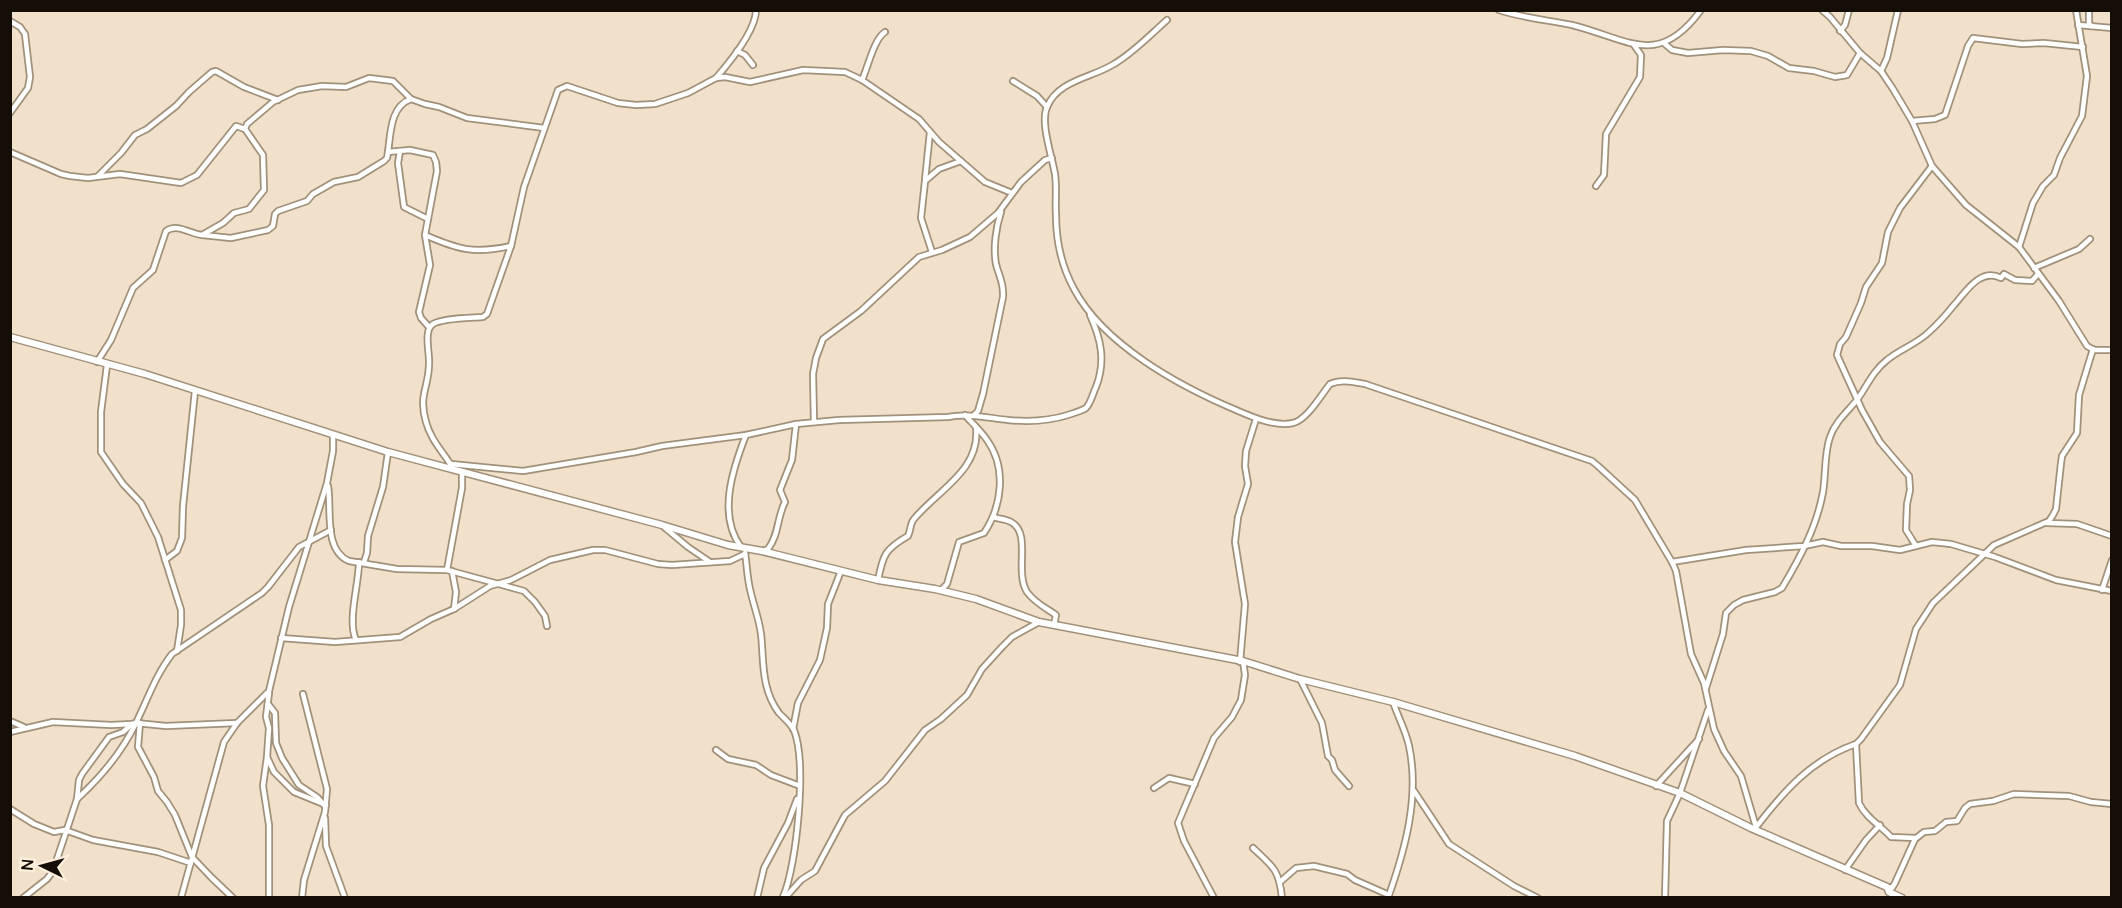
<svg xmlns="http://www.w3.org/2000/svg" width="2122" height="908" viewBox="0 0 2122 908" font-family="Manrope,sans-serif">
  <style>
    .lines { fill: none; stroke-linecap: round; stroke-linejoin: round }
    .minor-casing { stroke: #a1917b; stroke-width: 8 }
    .tertiary-casing { stroke: #a1917b; stroke-width: 9 }
    .minor { stroke: #fff; stroke-width: 4.5 }
    .tertiary { stroke: #fff; stroke-width: 6 }
  </style>
  <rect width="100%" height="100%" fill="#f2e1ca"/>
  <g class="lines">
    <!-- minor casing -->
    <g class="minor-casing">
      <g id="minor">
        <path d="M 1499,10 C 1523,18 1548,20 1572,25 C 1628,39 1658,69 1701,10"/>
        <path d="M 1822,10 L 1830,17 L 1860,53 L 1881,71 L 1893,89 L 1912,121 L 1932,166 L 1966,205 L 2019,247 L 2059,301 L 2087,346 L 2094,350 L 2112,350"/>
        <path d="M 2089,11 L 2089,25 L 2092,26"/>
        <path d="M 1167,20 C 1150,35 1133,53 1114,64 C 1092,78 1058,80 1047,107 C 1040,123 1052,156 1055,174 C 1057,188 1055,201 1056,215 C 1056,241 1062,267 1074,289 C 1104,345 1179,386 1236,410 C 1252,417 1275,427 1293,423 C 1307,420 1321,395 1330,384 C 1341,379 1353,382 1365,384 L 1592,461 L 1598,466 L 1635,500 L 1672,562 L 1676,571 L 1691,654 L 1704,683 L 1714,729 L 1724,751 L 1741,776 L 1756,827"/>
        <path d="M 10,21 L 20,27 L 25,34 L 30,77 L 28,88 L 10,113"/>
        <path d="M 2078,25 L 2112,28"/>
        <path d="M 1840,31 L 1845,25 L 1849,10"/>
        <path d="M 1664,43 L 1672,50 L 1688,53 L 1723,50 L 1751,51 L 1768,56 L 1789,68 L 1814,71 L 1835,77 L 1847,75 L 1860,53"/>
        <path d="M 737,51 L 745,55 L 753,65"/>
        <path d="M 1881,71 L 1887,58 L 1898,10"/>
        <path d="M 716,78 C 729,63 756,30 756,10"/>
        <path d="M 862,80 C 868,67 874,39 885,32"/>
        <path d="M 1013,81 L 1037,96 L 1047,107"/>
        <path d="M 1912,121 L 1935,119 L 1945,115 L 1968,46 L 1973,38 L 2022,44 L 2044,43 L 2083,47"/>
        <path d="M 400,151 L 398,163 L 404,207 L 428,219"/>
        <path d="M 10,152 L 61,174 L 70,176 L 88,178 L 120,174 L 181,183 L 197,175 L 236,126 L 245,129"/>
        <path d="M 388,152 L 410,150 L 433,155 L 436,162 L 437,171 L 425,235 L 430,265 L 419,312 L 421,318 L 429,327"/>
        <path d="M 98,176 L 121,153 L 135,135 L 147,129 L 176,106 L 189,92 L 212,72 L 216,71 L 244,87 L 278,100"/>
        <path d="M 925,180 L 930,132"/>
        <path d="M 1596,186 L 1604,175 L 1606,134 L 1640,77 L 1641,55 L 1634,45"/>
        <path d="M 202,235 L 231,238 L 268,230 L 273,226 L 275,214 L 278,211 L 307,201 L 313,194 L 334,182 L 358,177 L 384,161 L 387,158 C 391,139 388,107 411,99"/>
        <path d="M 425,235 C 459,250 475,254 511,246"/>
        <path d="M 2019,247 L 2033,203 L 2043,186 L 2054,175 L 2060,158 L 2082,116 L 2087,76 L 2076,10"/>
        <path d="M 932,252 L 921,218 L 925,181 L 939,169 L 961,161"/>
        <path d="M 2034,268 L 2079,249 L 2090,239"/>
        <path d="M 97,362 L 111,340 L 133,288 L 153,270 L 166,231 C 178,223 190,234 202,235 L 223,223 L 234,213 L 249,209 L 264,190 L 263,155 L 245,129 L 247,124 L 273,102 L 298,90 L 322,86 L 346,87 L 369,78 L 393,81 L 411,99 L 425,104 L 439,107 L 467,118 L 544,128"/>
        <path d="M 107,365 L 101,412 L 101,452 L 123,484 L 141,503 L 158,537 L 181,610 L 181,625 L 177,651"/>
        <path d="M 974,415 L 978,411 L 983,394 L 1003,297 C 1004,282 999,277 996,264 C 993,248 996,227 1001,212"/>
        <path d="M 814,422 L 813,374 L 816,358 L 823,339 L 861,311 L 919,257 L 942,250 L 970,237 L 998,213 L 1021,182 L 1045,160 L 1052,158"/>
        <path d="M 451,464 L 523,471 L 636,452 L 662,446 L 746,435 L 796,424 L 839,420 L 948,417 C 969,413 988,418 1008,420 C 1029,422 1049,421 1068,415 C 1074,413 1081,411 1086,408 C 1091,403 1093,393 1096,387 C 1106,361 1101,339 1090,315"/>
        <path d="M 454,470 C 445,454 431,441 426,422 C 418,395 429,387 429,364 C 430,354 423,330 433,324 C 443,318 470,318 483,317 L 487,314 L 511,246 L 524,187 L 558,90 L 567,86 L 618,103 L 636,105 L 655,104 L 688,93 L 716,78 L 725,77 L 750,82 L 803,70 L 845,72 L 862,80 L 919,119 L 939,142 L 985,182 L 1012,193"/>
        <path d="M 328,486 C 332,509 323,550 349,561 L 397,569 L 447,570 L 524,591 L 535,602 L 545,616 L 547,626"/>
        <path d="M 993,517 C 999,519 1006,519 1011,522 C 1032,533 1014,571 1027,592 C 1035,603 1046,608 1056,615 L 1054,625"/>
        <path d="M 2047,523 L 2077,524 L 2112,536"/>
        <path d="M 664,527 L 688,547 L 710,562"/>
        <path d="M 1916,546 L 1906,530 L 1907,504 L 1910,490 L 1909,476 L 1880,442 L 1862,410 L 1837,355 L 1840,344 L 1846,337 L 1861,303 L 1866,287 L 1882,263 L 1888,232 L 1900,208 L 1932,166"/>
        <path d="M 741,547 C 717,515 733,468 746,435"/>
        <path d="M 762,551 L 768,549 C 779,535 777,517 785,502 L 780,490 L 792,460 L 796,424"/>
        <path d="M 745,553 C 747,565 747,577 750,589 C 753,604 759,618 761,634 C 763,650 762,667 766,684 C 768,693 773,705 779,713 C 784,718 791,724 794,730 C 807,763 797,865 783,897"/>
        <path d="M 165,560 L 177,551 L 182,538 L 183,506 L 195,391"/>
        <path d="M 364,562 L 367,553 L 368,536 L 383,487 L 388,452"/>
        <path d="M 1672,562 L 1746,550 L 1804,546 L 1823,542 L 1841,546 L 1872,546 L 1900,550 L 1932,542 L 1951,544 L 1995,557 L 2056,580 L 2112,591"/>
        <path d="M 447,570 L 462,488 L 462,473"/>
        <path d="M 452,571 L 456,592 L 454,609"/>
        <path d="M 878,580 C 883,555 885,549 908,536 C 911,530 910,523 914,519 C 938,490 981,470 976,427"/>
        <path d="M 941,590 L 947,584 L 959,542 L 984,533 C 1002,506 1007,468 987,440 C 981,431 972,423 965,415"/>
        <path d="M 2102,590 L 2112,560"/>
        <path d="M 281,638 L 335,642 L 400,637 L 431,619 L 454,609 L 490,586 L 511,580 L 550,560 L 593,550 L 605,550 L 658,564 L 672,565 L 730,561 L 745,554"/>
        <path d="M 356,640 C 347,621 359,584 359,562"/>
        <path d="M 1240,662 L 1245,604 L 1235,542 L 1238,517 L 1248,484 L 1245,466 L 1246,451 L 1256,419"/>
        <path d="M 1300,679 L 1322,723 L 1328,756 L 1332,760 L 1335,770 L 1349,786"/>
        <path d="M 1706,688 L 1723,634 L 1726,613 L 1734,605 L 1743,600 L 1775,592 L 1782,588 C 1800,558 1817,526 1823,492 C 1826,474 1824,454 1830,437 C 1835,422 1847,412 1857,400 C 1867,386 1873,371 1887,360 C 1900,349 1917,344 1929,332 C 1938,324 1946,315 1954,305 C 1965,293 1980,267 2001,278 L 2004,274 L 2015,280 L 2032,281 L 2038,274"/>
        <path d="M 269,693 L 266,717 L 269,728 L 267,757 L 274,772 L 294,792 L 326,805"/>
        <path d="M 268,704 L 275,713 L 276,743 L 282,758 L 299,785 L 317,797 L 324,805"/>
        <path d="M 10,721 L 24,727"/>
        <path d="M 140,723 L 138,747 L 154,777 L 158,791 L 167,802 L 175,815 L 192,857 L 211,877 L 233,898"/>
        <path d="M 793,729 L 798,703 L 820,660 L 827,628 L 828,604 L 841,571"/>
        <path d="M 10,732 L 53,722 L 111,725 L 132,724"/>
        <path d="M 1856,744 L 1859,803 C 1865,817 1881,826 1891,837 L 1916,838"/>
        <path d="M 716,750 L 728,759 L 756,765 L 771,775 L 800,786"/>
        <path d="M 267,757 L 263,786 L 269,825 L 269,898"/>
        <path d="M 1656,786 L 1699,739"/>
        <path d="M 1154,788 L 1169,778 L 1195,784"/>
        <path d="M 1414,791 L 1449,844 L 1514,886 L 1538,898"/>
        <path d="M 77,799 C 100,778 121,753 135,725 C 147,701 155,676 172,654 L 262,593 L 268,587 L 299,547 L 331,530"/>
        <path d="M 10,809 L 34,824 L 54,832 L 65,830 L 93,840 L 158,852 L 191,863"/>
        <path d="M 325,818 L 326,846 L 345,898"/>
        <path d="M 1757,826 C 1784,791 1812,759 1856,744 L 1861,739 L 1900,685 L 1916,629 L 1933,603 L 1994,545 L 2049,521 L 2053,515 L 2056,509 L 2061,463 L 2062,456 L 2077,433 L 2079,395 L 2093,349"/>
        <path d="M 1253,848 C 1273,867 1279,869 1282,898"/>
        <path d="M 1845,870 L 1866,840 L 1880,825"/>
        <path d="M 1280,882 L 1296,868 L 1314,866 L 1347,874 L 1355,880 L 1389,895"/>
        <path d="M 1887,887 L 1892,888 L 1895,883 L 1915,839 L 1924,832 L 1935,831 L 1946,822 L 1957,821 L 1965,808 L 1970,804 L 1993,801 L 2014,794 L 2069,796 L 2091,802 L 2112,804"/>
        <path d="M 23,898 L 47,879 L 53,871 L 77,799 L 79,780 L 82,774 L 109,737 L 123,732 L 132,724 L 136,723 L 166,726 L 237,723"/>
        <path d="M 181,898 L 224,742 L 237,723 L 269,691 L 289,607 L 327,483 L 333,451 L 333,436"/>
        <path d="M 302,898 L 304,880 L 325,812 L 327,789 L 303,694"/>
        <path d="M 757,898 L 764,868 L 788,823 L 797,799"/>
        <path d="M 785,898 L 801,880 L 815,871 L 845,815 L 885,781 L 925,730 L 941,719 L 967,695 L 982,669 L 1002,647 L 1012,637 L 1039,622"/>
        <path d="M 1214,898 L 1184,841 L 1178,823 L 1214,738 L 1232,717 L 1241,700 L 1245,675 L 1243,661"/>
        <path d="M 1388,898 C 1405,850 1420,797 1409,746 C 1406,731 1398,717 1393,702"/>
        <path d="M 1665,898 L 1667,821 L 1680,793 L 1708,710"/>
      </g>
    </g>
    <!-- tertiary casing -->
    <g class="tertiary-casing">
      <path id="tertiary" d="M 10,337 L 145,374 L 388,452 L 662,525 L 728,545 L 762,551 L 878,580 L 935,589 L 976,599 L 1039,622 L 1243,661 L 1300,679 L 1393,702 L 1575,756 L 1680,793 L 1751,828 L 1887,887 L 1889,892 L 1902,898"/>
    </g>
    <!-- minor -->
    <use href="#minor" class="minor"/>
    <!-- tertiary -->
    <use href="#tertiary" class="tertiary"/>
  </g>
  <!-- border -->
  <rect width="2122" height="908" fill="none" stroke="#140e07" stroke-width="24"/>
  <!-- north arrow -->
  <g transform="translate(42 866) rotate(275)" stroke="#fdefdc" stroke-width="4.5" paint-order="stroke">
  <path d="M0-4.5L10 22L0 15L-10 22Z" fill="#140e07"/>
  <text y="-9" font-size="16" font-weight="bold" text-anchor="middle" fill="#140e07">N</text>
  </g>
</svg>
